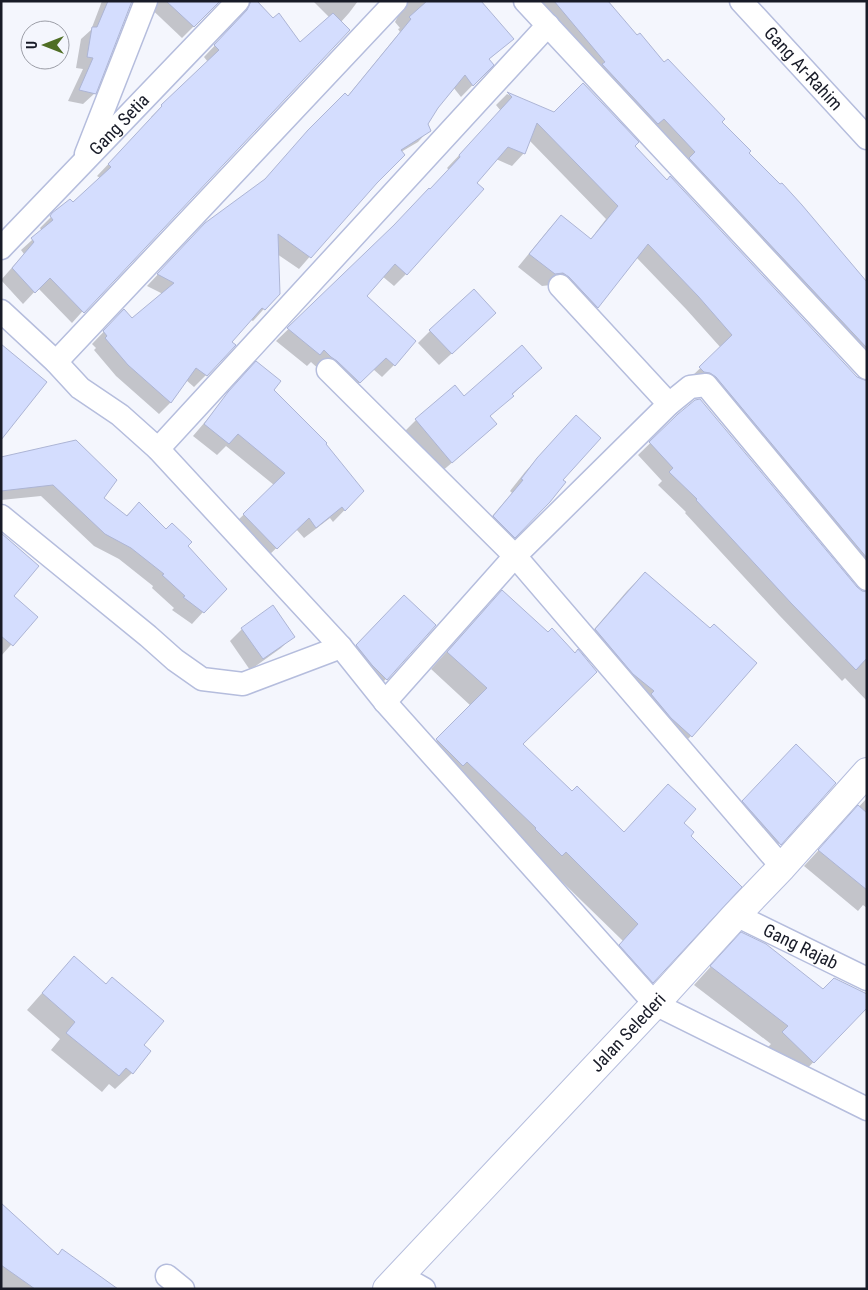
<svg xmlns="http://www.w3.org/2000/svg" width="868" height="1290" viewBox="0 0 868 1290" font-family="'Roboto Condensed',sans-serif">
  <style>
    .shadow { fill: #0003 }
    .building { fill: #d4ddfe; stroke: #adb5d5 }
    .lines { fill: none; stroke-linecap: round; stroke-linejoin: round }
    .minor-casing { stroke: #b5bddd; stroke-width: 25 }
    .tertiary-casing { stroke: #b5bddd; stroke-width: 30 }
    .minor { stroke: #fff; stroke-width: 22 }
    .tertiary { stroke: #fff; stroke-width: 28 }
    .labels { text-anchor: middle; stroke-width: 5; stroke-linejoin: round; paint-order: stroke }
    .street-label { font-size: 18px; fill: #181b27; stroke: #f4f6fd }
  </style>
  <rect width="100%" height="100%" fill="#f4f6fd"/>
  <!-- shadow -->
  <g class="shadow">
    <path d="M 102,1 L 130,1 L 95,93 L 83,104 L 68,101 L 83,69 L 76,68 L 81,39 L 91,30 Z"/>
    <path d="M 143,1 L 219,1 L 182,38 Z"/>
    <path d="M 233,1 L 256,1 L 272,20 L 300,44 L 330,18 L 313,1 L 358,1 L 349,13 L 72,323 L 38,288 L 23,304 L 1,280 L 24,254 L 21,250 L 42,231 L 40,228 L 51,217 L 72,204 L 100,178 L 97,176 L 152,118 L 151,117 L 208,62 L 204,57 L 236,23 L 240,17 L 240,10 Z"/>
    <path d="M 390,1 L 480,1 L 513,39 L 488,60 L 492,65 L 461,97 L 453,87 L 426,124 L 429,130 L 418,142 L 401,152 L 299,269 L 277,254 L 278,293 L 253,321 L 251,320 L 230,342 L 234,345 L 206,375 L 194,387 L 186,380 L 170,403 L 159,414 L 116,376 L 94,350 L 96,348 L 92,344 L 113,322 L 132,320 L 163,294 L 147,286 L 193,237 L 261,183 L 347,97 L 400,32 L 398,29 L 400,28 L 395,22 L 398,16 L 397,9 Z"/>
    <path d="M 528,1 L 606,1 L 636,37 L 720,122 L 867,284 L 867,376 Z"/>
    <path d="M 507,94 L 634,146 L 857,378 L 867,382 L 867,587 L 688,380 L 721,348 L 686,309 L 636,257 L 597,307 L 585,319 L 551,285 L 542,286 L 518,267 L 549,229 L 561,216 L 590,240 L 606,219 L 529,140 L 524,153 L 512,166 L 496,159 L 475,183 L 406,274 L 394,286 L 382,276 L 365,296 L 394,365 L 382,377 L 373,369 L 347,395 L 311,362 L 307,366 L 276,341 L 386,235 L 449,170 L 447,168 L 501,111 L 496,105 Z"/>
    <path d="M 483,325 L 439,365 L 418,343 L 430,331 Z"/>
    <path d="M 540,368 L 489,417 L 484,435 L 440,473 L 405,431 L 416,420 L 464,398 Z"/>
    <path d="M 245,375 L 273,390 L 324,444 L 363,491 L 333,522 L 330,518 L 304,538 L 296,529 L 264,560 L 232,526 L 274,485 L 226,446 L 217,455 L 193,436 Z"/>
    <path d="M 679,415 L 856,588 L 862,592 L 867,593 L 867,701 L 845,678 L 842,681 L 779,615 L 685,513 L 686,512 L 658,485 L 662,481 L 638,455 Z"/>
    <path d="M 564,429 L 562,480 L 541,511 L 502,549 L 482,528 L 512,493 L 510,491 L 525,472 Z"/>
    <path d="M 1,458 L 103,498 L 126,516 L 139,504 L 166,531 L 186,546 L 203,612 L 192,624 L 172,610 L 174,608 L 152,588 L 153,586 L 119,559 L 94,546 L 41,496 L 1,500 Z"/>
    <path d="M 1,543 L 12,596 L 36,617 L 1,656 Z"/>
    <path d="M 645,573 L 691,736 L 674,753 L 653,735 L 634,713 L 637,710 L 616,691 L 578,648 L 627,591 Z"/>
    <path d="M 272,607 L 293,636 L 281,648 L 250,670 L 230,641 L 242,629 Z"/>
    <path d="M 486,608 L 521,745 L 572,793 L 624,833 L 668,785 L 682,823 L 689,836 L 653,982 L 636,998 L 604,962 L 623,941 L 548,868 L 544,872 L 420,757 L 471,706 L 431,669 Z"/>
    <path d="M 386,614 L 386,679 L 369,696 L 354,682 L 339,663 Z"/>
    <path d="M 779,764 L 834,783 L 762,862 L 725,819 Z"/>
    <path d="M 867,798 L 867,908 L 863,905 L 858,911 L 804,866 Z"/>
    <path d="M 724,952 L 823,990 L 867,1007 L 796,1080 L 765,1050 L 771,1044 L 694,985 Z"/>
    <path d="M 74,957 L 142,1046 L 132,1073 L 115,1089 L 109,1084 L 102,1092 L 51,1050 L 60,1039 L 27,1010 Z"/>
    <path d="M 1,1215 L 58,1256 L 106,1289 L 1,1289 Z"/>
  </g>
  <!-- building -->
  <g class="building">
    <path d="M 108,1 L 132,1 L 96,94 L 79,90 L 93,58 L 87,57 L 92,27 L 97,27 Z"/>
    <path d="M 166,1 L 220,1 L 194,27 Z"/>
    <path d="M 251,1 L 257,1 L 273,18 L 279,13 L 300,42 L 333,13 L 350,30 L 84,313 L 50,278 L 35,293 L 12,268 L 34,242 L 31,238 L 53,220 L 50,216 L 52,213 L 70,199 L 73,202 L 111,167 L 108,164 L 162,106 L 161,105 L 219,50 L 214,45 L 247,10 Z"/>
    <path d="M 427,1 L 481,1 L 514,39 L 489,59 L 494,65 L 473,86 L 465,75 L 438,108 L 428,124 L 431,131 L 401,150 L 405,155 L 377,183 L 311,258 L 278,234 L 280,294 L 265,310 L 262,308 L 232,342 L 236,345 L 207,376 L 196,368 L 171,403 L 128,365 L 105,338 L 107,336 L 103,331 L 124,309 L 132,318 L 174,283 L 157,274 L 205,223 L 265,179 L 308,130 L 345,93 L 348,96 L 411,19 L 409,17 Z"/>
    <path d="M 554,1 L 608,1 L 637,35 L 640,33 L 664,62 L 668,59 L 725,119 L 722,122 L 751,151 L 749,153 L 780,184 L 782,183 L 802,205 L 867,282 L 867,348 L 689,158 L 695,152 L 664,119 L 658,124 L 602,64 L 605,62 Z"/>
    <path d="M 583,83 L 639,142 L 635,146 L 667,180 L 670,176 L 857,377 L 867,381 L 867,558 L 716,377 L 710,373 L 704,372 L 699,367 L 732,335 L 698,296 L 648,244 L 598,308 L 569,277 L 563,273 L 555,274 L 529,254 L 561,215 L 591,239 L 618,206 L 537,123 L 525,154 L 508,147 L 477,183 L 484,189 L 407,275 L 395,264 L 367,296 L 416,341 L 395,366 L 386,358 L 360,383 L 337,361 L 331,357 L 324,350 L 320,355 L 287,328 L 394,225 L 429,188 L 430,189 L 460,157 L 459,155 L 512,97 L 507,92 L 554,112 Z"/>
    <path d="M 474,289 L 496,313 L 452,354 L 429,330 Z"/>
    <path d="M 1,344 L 47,382 L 1,440 Z"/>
    <path d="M 522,345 L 542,368 L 512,394 L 514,396 L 490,416 L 497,424 L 452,463 L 415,419 L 455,385 L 464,396 Z"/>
    <path d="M 256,361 L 281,381 L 274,390 L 327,443 L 326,444 L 364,491 L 345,511 L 342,507 L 316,528 L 309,518 L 277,549 L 243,514 L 285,473 L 238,434 L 229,444 L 204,424 L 228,392 Z"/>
    <path d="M 700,399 L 857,587 L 862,591 L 867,592 L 867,658 L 856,670 L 791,603 L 696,500 L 697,499 L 669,472 L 673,468 L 649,442 L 678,414 L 695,400 Z"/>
    <path d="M 576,415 L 601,438 L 563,480 L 566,482 L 550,502 L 515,538 L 493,516 L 523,480 L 521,479 L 537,458 Z"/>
    <path d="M 76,440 L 117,480 L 104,498 L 127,516 L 139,502 L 166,529 L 172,523 L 192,542 L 188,546 L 227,589 L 204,613 L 183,597 L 185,596 L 162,575 L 164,574 L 131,548 L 105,534 L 53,485 L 1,491 L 1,457 Z"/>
    <path d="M 1,533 L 39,566 L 14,596 L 38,617 L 13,646 L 1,636 Z"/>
    <path d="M 645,572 L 710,628 L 714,624 L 757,663 L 692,737 L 671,718 L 651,694 L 654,691 L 633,674 L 595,629 Z"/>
    <path d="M 502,590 L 548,632 L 552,628 L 575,653 L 578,649 L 597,672 L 523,744 L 572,791 L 577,786 L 624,832 L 668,784 L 696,809 L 684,823 L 694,832 L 691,836 L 742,887 L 653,983 L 619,945 L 638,924 L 566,852 L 562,856 L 535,829 L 536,828 L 467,762 L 463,766 L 436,739 L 487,688 L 447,652 Z"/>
    <path d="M 404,595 L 436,625 L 387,680 L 372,665 L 356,645 Z"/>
    <path d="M 273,605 L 295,637 L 263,659 L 241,628 Z"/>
    <path d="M 796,744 L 836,783 L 781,845 L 742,801 Z"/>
    <path d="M 858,805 L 867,813 L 867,890 L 818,850 Z"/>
    <path d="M 741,932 L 766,944 L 823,989 L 834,978 L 867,994 L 867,1008 L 814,1063 L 782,1032 L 788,1026 L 710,966 Z"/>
    <path d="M 74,956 L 106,984 L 112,977 L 164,1021 L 144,1045 L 151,1051 L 133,1074 L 126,1068 L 119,1076 L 66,1033 L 75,1022 L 42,993 Z"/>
    <path d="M 1,1203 L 58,1255 L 62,1249 L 118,1289 L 35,1289 L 1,1265 Z"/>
  </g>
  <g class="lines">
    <!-- minor casing -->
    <g class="minor-casing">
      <g id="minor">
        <path d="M 525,1 L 867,368"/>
        <path id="s1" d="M 741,1 L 867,138"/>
        <path d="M 86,154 L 146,1"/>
        <path id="s2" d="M 1,248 L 238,1"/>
        <path d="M 560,286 L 669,404"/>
        <path d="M 1,311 L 56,362 L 80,388 L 120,415 L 158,449 L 341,647 L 385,702 L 655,1004 L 867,1109"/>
        <path d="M 56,362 L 396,1"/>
        <path d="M 328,370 L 515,556 L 782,867"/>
        <path d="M 158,449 L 548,25"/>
        <path d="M 1,516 L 148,636 L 175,660 L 202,679 L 243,684 L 341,647"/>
        <path d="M 385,702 L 515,556 L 669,404 L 690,387 L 706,385 L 867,579"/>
        <path id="s3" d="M 736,915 L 867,979"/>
        <path d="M 167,1276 L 183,1289"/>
        <path d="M 401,1276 L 424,1289"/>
      </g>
    </g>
    <!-- tertiary casing -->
    <g class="tertiary-casing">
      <g id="tertiary">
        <path id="s4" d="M 387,1289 L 655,1004 L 736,915 L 782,867 L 867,772"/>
      </g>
    </g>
    <!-- minor -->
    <use href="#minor" class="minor"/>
    <!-- tertiary -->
    <use href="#tertiary" class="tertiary"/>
  </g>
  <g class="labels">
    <!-- street labels -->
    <g class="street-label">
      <text dy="6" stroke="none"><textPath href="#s1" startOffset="92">Gang Ar-Rahim</textPath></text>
      <text dy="6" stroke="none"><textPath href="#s2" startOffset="171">Gang Setia</textPath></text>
      <text dy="6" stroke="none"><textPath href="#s3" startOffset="72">Gang Rajab</textPath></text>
      <text dy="6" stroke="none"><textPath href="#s4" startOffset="352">Jalan Selederi</textPath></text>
    </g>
  </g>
  <!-- border -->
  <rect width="868" height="1290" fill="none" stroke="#181b27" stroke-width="5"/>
  <!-- north arrow -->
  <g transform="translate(45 45) rotate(270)"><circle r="24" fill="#f4f6fd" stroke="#9c9ea7"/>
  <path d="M0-4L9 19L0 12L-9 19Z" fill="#4f6e24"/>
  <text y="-8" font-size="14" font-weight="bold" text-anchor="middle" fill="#181b27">U</text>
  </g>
</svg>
